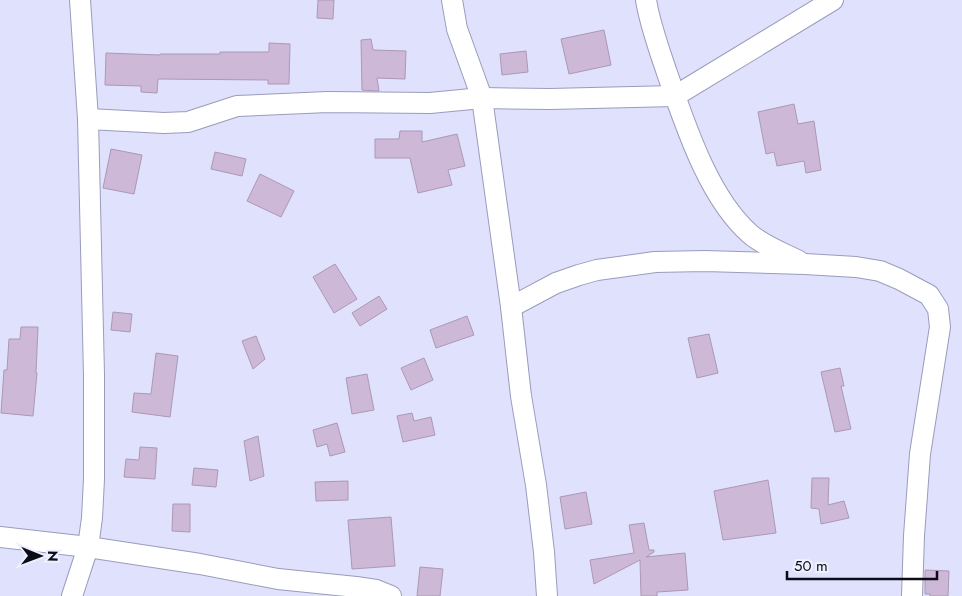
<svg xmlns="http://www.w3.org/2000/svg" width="962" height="596" viewBox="0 0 962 596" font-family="Jost,sans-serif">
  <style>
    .building { fill: #cdb9d7; stroke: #ab98b4 }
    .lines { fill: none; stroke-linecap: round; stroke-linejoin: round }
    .street-casing { stroke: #9a9cbc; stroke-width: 22 }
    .street { stroke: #fff; stroke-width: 20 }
  </style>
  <rect width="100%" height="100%" fill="#e0e1fd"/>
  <!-- building -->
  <g class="building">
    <path d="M 318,0 L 334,0 L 333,19 L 317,18 Z"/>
    <path d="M 604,30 L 611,65 L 569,74 L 561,39 Z"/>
    <path d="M 371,39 L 373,50 L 406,51 L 405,79 L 377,78 L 379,91 L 362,90 L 361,40 Z"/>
    <path d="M 269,43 L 290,44 L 289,84 L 268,84 L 268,80 L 158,79 L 157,93 L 141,92 L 141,86 L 105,85 L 106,53 L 160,55 L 160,54 L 220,54 L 220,52 L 269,52 Z"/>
    <path d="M 526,51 L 528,72 L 502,75 L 500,54 Z"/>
    <path d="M 794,104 L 798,124 L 814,121 L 821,170 L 806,173 L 804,161 L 777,166 L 774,152 L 766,154 L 758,112 Z"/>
    <path d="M 400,131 L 422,131 L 422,142 L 457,134 L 465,166 L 448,170 L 452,185 L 418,193 L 410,158 L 375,158 L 375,139 L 399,139 Z"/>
    <path d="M 111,149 L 142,155 L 134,194 L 103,188 Z"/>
    <path d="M 215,152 L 246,159 L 242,176 L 211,169 Z"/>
    <path d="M 260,174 L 294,191 L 281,217 L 247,201 Z"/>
    <path d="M 335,264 L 357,299 L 334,313 L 313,277 Z"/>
    <path d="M 379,296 L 387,309 L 360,326 L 352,313 Z"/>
    <path d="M 113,312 L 132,314 L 130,332 L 111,330 Z"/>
    <path d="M 467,316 L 474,335 L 436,348 L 430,330 Z"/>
    <path d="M 21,327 L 38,327 L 36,373 L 37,373 L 33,416 L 1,413 L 4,370 L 7,370 L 9,339 L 20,339 Z"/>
    <path d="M 709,334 L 718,373 L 697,378 L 688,338 Z"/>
    <path d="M 256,336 L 265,359 L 253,369 L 242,341 Z"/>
    <path d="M 156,353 L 178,356 L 170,417 L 132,412 L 134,393 L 151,394 Z"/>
    <path d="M 424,358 L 433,380 L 411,390 L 401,368 Z"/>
    <path d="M 840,368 L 844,386 L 841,386 L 851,429 L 835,432 L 821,372 Z"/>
    <path d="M 367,374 L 374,410 L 352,414 L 346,378 Z"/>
    <path d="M 412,413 L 414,421 L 431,417 L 435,435 L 403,442 L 397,416 Z"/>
    <path d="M 337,423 L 345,452 L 330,456 L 327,444 L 317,447 L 313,430 Z"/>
    <path d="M 258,436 L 264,476 L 250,481 L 244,441 Z"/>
    <path d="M 140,447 L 157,448 L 155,479 L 124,477 L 126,459 L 139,460 Z"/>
    <path d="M 194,468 L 218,470 L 216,487 L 192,485 Z"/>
    <path d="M 812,478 L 829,478 L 828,505 L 844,501 L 849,518 L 821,524 L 819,509 L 811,508 Z"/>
    <path d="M 768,480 L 776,533 L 723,540 L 714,491 Z"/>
    <path d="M 348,481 L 348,500 L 316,501 L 315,482 Z"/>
    <path d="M 586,492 L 592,524 L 565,529 L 560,497 Z"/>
    <path d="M 173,504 L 190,504 L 190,532 L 172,531 Z"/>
    <path d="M 391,517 L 395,566 L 352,569 L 348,520 Z"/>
    <path d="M 644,523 L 649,550 L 654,550 L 654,552 L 646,557 L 685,553 L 688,590 L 657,592 L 657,596 L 641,596 L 640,560 L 594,584 L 590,560 L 634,553 L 629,525 Z"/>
    <path d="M 420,567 L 443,569 L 440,596 L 417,596 Z"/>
    <path d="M 925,570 L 949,571 L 948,596 L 930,596 L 930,594 L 925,594 Z"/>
  </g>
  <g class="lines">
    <!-- street casing -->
    <g class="street-casing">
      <g id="street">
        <path d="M 452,0 L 457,29 L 482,98 L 511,307 L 521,396 L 536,485 L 544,552 L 547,596"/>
        <path d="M 646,0 C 650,25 659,49 667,73 C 685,124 708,197 750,234 C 764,246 783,253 799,261"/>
        <path d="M 88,119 L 164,123 L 188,122 L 237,106 L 328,102 L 430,103 L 482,98 L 550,99 L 675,96 L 833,0"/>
        <path d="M 511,307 L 556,283 L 579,275 L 597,270 L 655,262 L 705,261 L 805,264 L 856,267 L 880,271 L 899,279 L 929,295 L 938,309 L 940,327 L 920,454 L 914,536 L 912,596"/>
        <path d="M 0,537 L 88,547 L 200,564 L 278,579 L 356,587 L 376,590 L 391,596"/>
        <path d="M 72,596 L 88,547 L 92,518 L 94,479 L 94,375 L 88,119 L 80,0"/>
      </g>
    </g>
    <!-- street -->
    <use href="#street" class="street"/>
  </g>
  <!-- north arrow -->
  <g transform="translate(40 556) rotate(91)" stroke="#eff0fe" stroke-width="4" paint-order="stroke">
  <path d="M0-4L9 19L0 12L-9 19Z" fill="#0c0c18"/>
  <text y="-8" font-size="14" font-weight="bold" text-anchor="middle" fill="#0c0c18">N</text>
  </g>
  <!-- scale -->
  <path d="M787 571v8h150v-8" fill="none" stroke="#0c0c18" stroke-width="2.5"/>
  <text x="794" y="571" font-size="15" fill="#0c0c18" stroke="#eff0fe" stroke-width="4" paint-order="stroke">50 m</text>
</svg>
